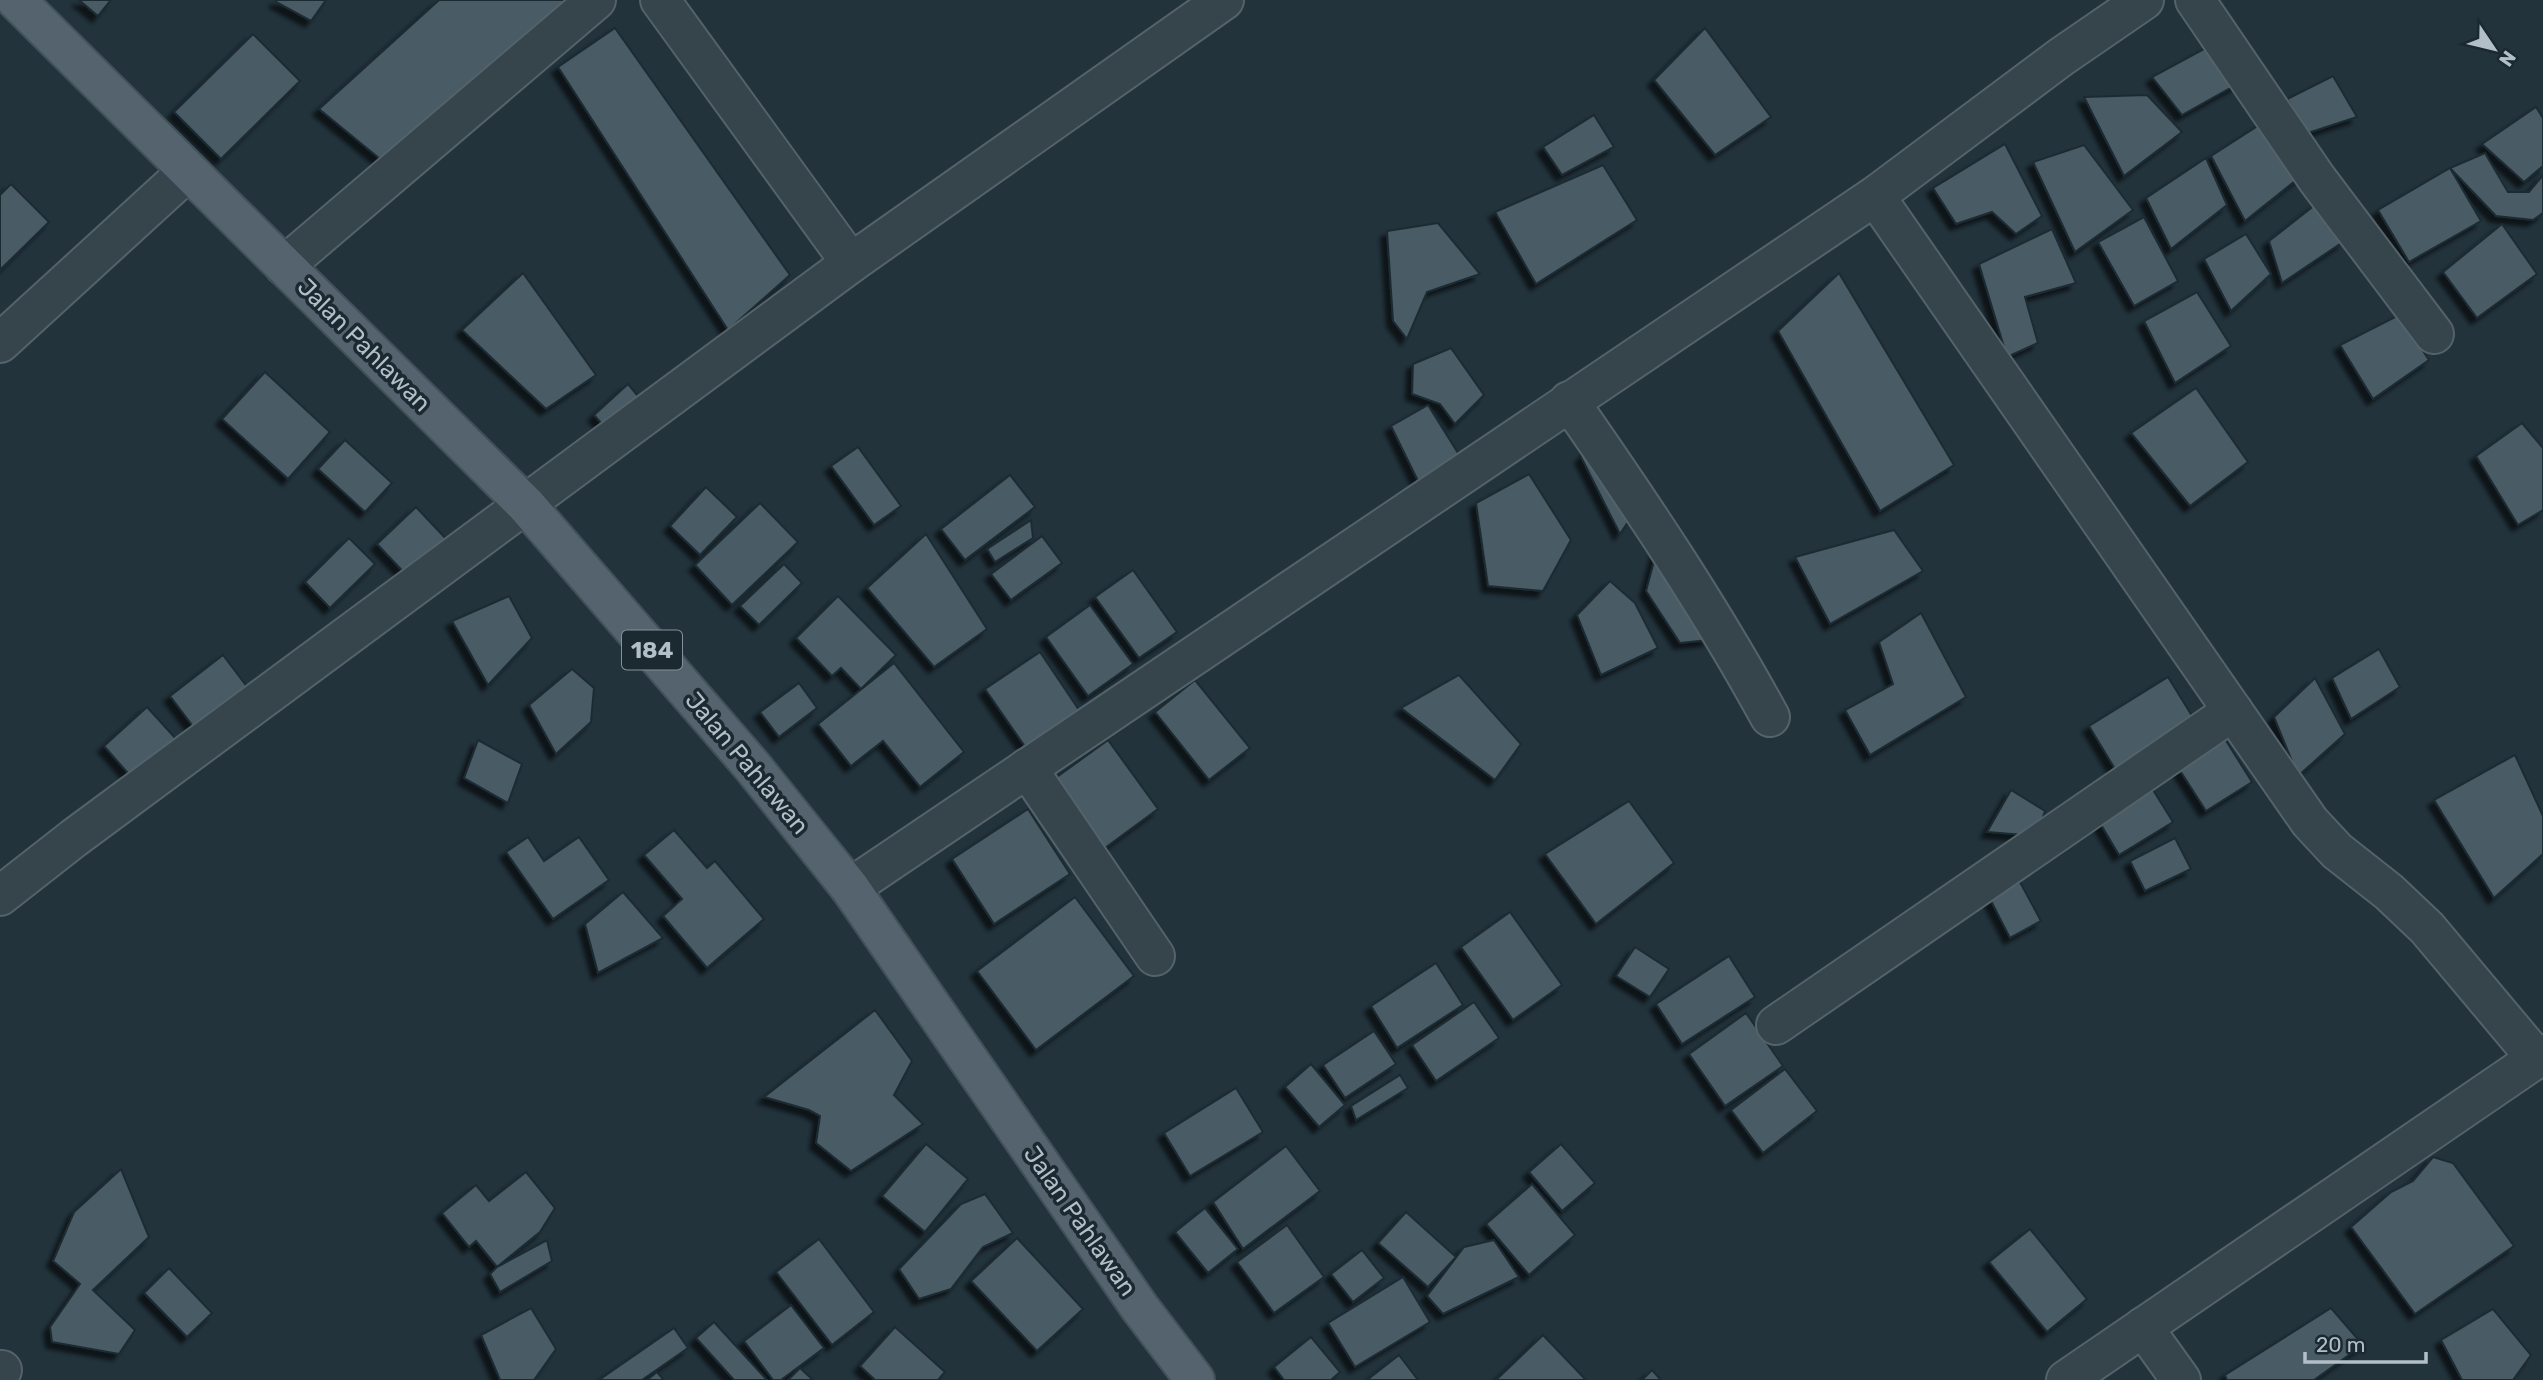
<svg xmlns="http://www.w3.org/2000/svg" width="2543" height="1380" viewBox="0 0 2543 1380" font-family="Rubik,sans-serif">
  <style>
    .building { fill: #485b65; stroke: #1d2b33; stroke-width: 2; filter: url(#shadow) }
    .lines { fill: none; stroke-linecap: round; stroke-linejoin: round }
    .street-casing { stroke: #54626a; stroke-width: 42 }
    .primary-casing { stroke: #425058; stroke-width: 42 }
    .street { stroke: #36444c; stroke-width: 38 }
    .primary { stroke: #54636d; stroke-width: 38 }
    .labels { text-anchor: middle; stroke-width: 7; stroke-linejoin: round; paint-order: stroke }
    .shield { fill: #1b2931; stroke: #85929b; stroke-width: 2 }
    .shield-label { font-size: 23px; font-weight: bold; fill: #b2bfc8 }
    .street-label { font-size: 24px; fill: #b2bfc8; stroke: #1b2931 }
  </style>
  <defs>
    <filter id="shadow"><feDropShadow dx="-6" dy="6" stdDeviation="2" flood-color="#0009"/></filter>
  </defs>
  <rect width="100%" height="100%" fill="#22333c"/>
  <!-- building -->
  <g class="building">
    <path d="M 79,0 L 111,0 L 98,16 Z"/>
    <path d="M 276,0 L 326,0 L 311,21 L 276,2 Z"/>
    <path d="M 439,0 L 563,0 L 566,5 L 380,159 L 319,109 Z"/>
    <path d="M 615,28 L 790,275 L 728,330 L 558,67 Z"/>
    <path d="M 1705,28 L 1771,117 L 1715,155 L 1654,80 Z"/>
    <path d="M 253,34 L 300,81 L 221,159 L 174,112 Z"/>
    <path d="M 2213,44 L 2241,82 L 2182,115 L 2152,77 Z"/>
    <path d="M 2333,76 L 2357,117 L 2308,133 L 2287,99 Z"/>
    <path d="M 2147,95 L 2182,132 L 2124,176 L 2084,97 Z"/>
    <path d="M 2536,107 L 2543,118 L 2543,166 L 2524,182 L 2482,144 Z"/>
    <path d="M 1594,115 L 1614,147 L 1562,175 L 1543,147 Z"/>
    <path d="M 2267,120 L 2305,173 L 2245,221 L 2211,156 Z"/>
    <path d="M 2005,144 L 2042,216 L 2016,234 L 1992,212 L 1956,224 L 1933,188 Z"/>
    <path d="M 2084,145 L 2133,210 L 2075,252 L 2033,162 Z"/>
    <path d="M 2485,153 L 2508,192 L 2529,192 L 2543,175 L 2543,213 L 2533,220 L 2496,216 L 2450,168 Z"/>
    <path d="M 2206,158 L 2227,205 L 2171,249 L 2146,198 Z"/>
    <path d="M 1603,165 L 1637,220 L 1536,284 L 1495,212 Z"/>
    <path d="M 2450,168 L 2481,221 L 2409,262 L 2378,210 Z"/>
    <path d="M 11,184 L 49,222 L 0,270 L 0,195 Z"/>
    <path d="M 2320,201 L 2343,242 L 2282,283 L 2269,241 Z"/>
    <path d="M 2144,217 L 2178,281 L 2134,306 L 2098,242 Z"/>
    <path d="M 1438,223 L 1480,274 L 1427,292 L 1407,339 L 1393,321 L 1387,231 Z"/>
    <path d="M 2502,224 L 2537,274 L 2477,318 L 2443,272 Z"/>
    <path d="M 2052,229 L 2076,283 L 2025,297 L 2038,343 L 2007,357 L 1979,264 Z"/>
    <path d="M 2246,234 L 2271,274 L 2231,311 L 2204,259 Z"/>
    <path d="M 523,273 L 596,375 L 546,409 L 462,330 Z"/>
    <path d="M 1839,273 L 1954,465 L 1880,511 L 1778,331 Z"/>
    <path d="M 2197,292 L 2231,346 L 2175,383 L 2144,321 Z"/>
    <path d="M 2399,315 L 2429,360 L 2373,399 L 2340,345 Z"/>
    <path d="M 1451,348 L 1484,395 L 1455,424 L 1440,404 L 1412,394 L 1413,364 Z"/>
    <path d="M 265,372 L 330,432 L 288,479 L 222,419 Z"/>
    <path d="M 628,384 L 643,402 L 609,432 L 594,415 Z"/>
    <path d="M 2196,388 L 2248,462 L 2190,506 L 2131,433 Z"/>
    <path d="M 1428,405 L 1463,461 L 1420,485 L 1391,426 Z"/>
    <path d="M 2522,423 L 2543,448 L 2543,510 L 2518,525 L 2476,456 Z"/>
    <path d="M 345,440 L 392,483 L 365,512 L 318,469 Z"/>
    <path d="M 858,447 L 901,506 L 874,525 L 831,466 Z"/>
    <path d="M 1591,447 L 1630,519 L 1620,534 L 1581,457 Z"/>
    <path d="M 1529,474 L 1571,540 L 1543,591 L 1488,586 L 1476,503 Z"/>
    <path d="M 1010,475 L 1035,507 L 965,560 L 941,529 Z"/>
    <path d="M 706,487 L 737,517 L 700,555 L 670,526 Z"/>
    <path d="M 760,503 L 798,542 L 732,605 L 695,565 Z"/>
    <path d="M 416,507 L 450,543 L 411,580 L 377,544 Z"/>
    <path d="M 1031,520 L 1033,538 L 995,562 L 987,549 Z"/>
    <path d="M 1894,530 L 1923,571 L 1830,624 L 1795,557 Z"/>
    <path d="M 926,534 L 987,629 L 934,667 L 867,588 Z"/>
    <path d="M 1042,536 L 1062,563 L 1011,600 L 991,574 Z"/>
    <path d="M 349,538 L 375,564 L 330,608 L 305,582 Z"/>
    <path d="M 1657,550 L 1709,640 L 1680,643 L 1646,591 Z"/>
    <path d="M 784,564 L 802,583 L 759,625 L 740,606 Z"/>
    <path d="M 1133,570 L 1177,632 L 1139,658 L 1095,597 Z"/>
    <path d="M 1610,581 L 1635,603 L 1658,648 L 1601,675 L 1577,615 Z"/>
    <path d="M 509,596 L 532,638 L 488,685 L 452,621 Z"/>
    <path d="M 838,596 L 896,655 L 861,689 L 841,668 L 832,676 L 796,638 Z"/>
    <path d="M 1090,605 L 1133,664 L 1088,696 L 1046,637 Z"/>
    <path d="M 1921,613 L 1966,697 L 1870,755 L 1845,710 L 1893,684 L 1879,642 Z"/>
    <path d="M 2379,649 L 2400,687 L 2351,719 L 2332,678 Z"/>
    <path d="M 1040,652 L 1079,710 L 1026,748 L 985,689 Z"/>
    <path d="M 223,655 L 251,692 L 198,733 L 170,696 Z"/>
    <path d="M 894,663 L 964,752 L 920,787 L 883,741 L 851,766 L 818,724 Z"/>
    <path d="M 572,669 L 594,688 L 591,722 L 556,754 L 529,705 Z"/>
    <path d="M 1459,675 L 1521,744 L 1495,780 L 1401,708 Z"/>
    <path d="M 2168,677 L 2194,719 L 2115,769 L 2089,726 Z"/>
    <path d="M 2315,678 L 2345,734 L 2298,776 L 2274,717 Z"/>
    <path d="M 1195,680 L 1250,748 L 1209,780 L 1155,712 Z"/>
    <path d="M 799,683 L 817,708 L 779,737 L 760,712 Z"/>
    <path d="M 147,707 L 177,740 L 133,779 L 104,746 Z"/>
    <path d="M 2225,739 L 2252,782 L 2206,811 L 2179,769 Z"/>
    <path d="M 478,740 L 522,764 L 508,803 L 464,778 Z"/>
    <path d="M 1108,740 L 1158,809 L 1105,848 L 1054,779 Z"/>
    <path d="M 2515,755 L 2543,816 L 2543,854 L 2494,898 L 2434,800 Z"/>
    <path d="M 2150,785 L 2173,822 L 2119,855 L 2097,818 Z"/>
    <path d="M 2011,790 L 2045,811 L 2037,836 L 1987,832 Z"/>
    <path d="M 1629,801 L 1674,863 L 1596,924 L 1545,854 Z"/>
    <path d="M 1028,809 L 1070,874 L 994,924 L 952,859 Z"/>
    <path d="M 674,830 L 707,868 L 715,861 L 764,919 L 707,968 L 663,916 L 682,899 L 644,855 Z"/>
    <path d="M 528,837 L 544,861 L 579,837 L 609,880 L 553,919 L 506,852 Z"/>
    <path d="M 2175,838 L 2191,869 L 2145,891 L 2130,861 Z"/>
    <path d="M 2020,882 L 2041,921 L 2010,938 L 1990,899 Z"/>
    <path d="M 623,892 L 663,938 L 598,973 L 585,924 Z"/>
    <path d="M 1075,897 L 1134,976 L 1036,1050 L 977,971 Z"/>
    <path d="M 1510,912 L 1562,985 L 1513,1020 L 1461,947 Z"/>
    <path d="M 1635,947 L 1669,969 L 1650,997 L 1616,976 Z"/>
    <path d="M 1729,956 L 1755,997 L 1682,1044 L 1656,1004 Z"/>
    <path d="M 1436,963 L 1463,1005 L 1397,1048 L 1371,1006 Z"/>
    <path d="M 1474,1002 L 1499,1038 L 1436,1081 L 1412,1045 Z"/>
    <path d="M 875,1010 L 912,1061 L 894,1095 L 923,1124 L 851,1171 L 816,1143 L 820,1116 L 809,1110 L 764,1097 Z"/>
    <path d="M 1746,1013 L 1783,1066 L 1725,1106 L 1689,1054 Z"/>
    <path d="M 1374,1031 L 1396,1064 L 1345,1098 L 1323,1065 Z"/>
    <path d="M 1311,1064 L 1345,1105 L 1319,1127 L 1285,1087 Z"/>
    <path d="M 1785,1069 L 1817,1111 L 1763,1153 L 1731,1110 Z"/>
    <path d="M 1400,1075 L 1408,1088 L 1356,1120 L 1351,1106 Z"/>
    <path d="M 1236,1088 L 1263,1132 L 1190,1176 L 1164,1133 Z"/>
    <path d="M 926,1144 L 968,1179 L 925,1232 L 882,1196 Z"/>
    <path d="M 1561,1144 L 1595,1183 L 1562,1211 L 1529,1172 Z"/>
    <path d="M 1286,1146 L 1320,1191 L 1243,1249 L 1213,1202 Z"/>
    <path d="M 2433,1157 L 2453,1163 L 2514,1246 L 2415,1314 L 2351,1227 L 2391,1192 L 2413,1181 Z"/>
    <path d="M 121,1169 L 149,1237 L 93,1290 L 135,1330 L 119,1354 L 52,1342 L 50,1327 L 80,1284 L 53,1261 L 74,1212 Z"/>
    <path d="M 526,1172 L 555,1208 L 540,1232 L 497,1267 L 476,1241 L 469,1247 L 442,1213 L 476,1185 L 489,1201 Z"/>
    <path d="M 1532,1184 L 1575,1235 L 1529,1275 L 1486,1224 Z"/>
    <path d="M 985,1194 L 1013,1233 L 983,1247 L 951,1289 L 919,1299 L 899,1269 L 961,1204 Z"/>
    <path d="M 1205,1208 L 1238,1249 L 1208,1273 L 1175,1232 Z"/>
    <path d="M 1406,1212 L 1456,1257 L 1428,1287 L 1378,1243 Z"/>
    <path d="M 1287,1225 L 1324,1277 L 1274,1313 L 1237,1262 Z"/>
    <path d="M 2030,1229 L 2087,1299 L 2047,1332 L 1989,1262 Z"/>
    <path d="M 1017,1238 L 1083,1309 L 1037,1351 L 971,1281 Z"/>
    <path d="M 819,1239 L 874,1312 L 832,1345 L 776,1272 Z"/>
    <path d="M 547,1240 L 552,1261 L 500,1292 L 490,1274 L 497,1267 Z"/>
    <path d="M 1494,1240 L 1519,1277 L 1443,1314 L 1427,1296 L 1464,1247 Z"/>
    <path d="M 1362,1250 L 1384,1278 L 1353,1302 L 1331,1274 Z"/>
    <path d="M 169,1268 L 212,1313 L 187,1337 L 144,1293 Z"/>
    <path d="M 1403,1277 L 1430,1322 L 1355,1367 L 1328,1323 Z"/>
    <path d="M 791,1305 L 824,1348 L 781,1380 L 773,1380 L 744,1341 Z"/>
    <path d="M 531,1308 L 556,1349 L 534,1380 L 500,1380 L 481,1335 Z"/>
    <path d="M 2331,1308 L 2363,1345 L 2314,1380 L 2227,1380 L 2225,1375 Z"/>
    <path d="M 2493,1309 L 2531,1355 L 2513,1380 L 2462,1380 L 2441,1340 Z"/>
    <path d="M 714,1322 L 767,1380 L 734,1380 L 696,1338 Z"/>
    <path d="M 895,1327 L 945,1372 L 938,1380 L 875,1380 L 860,1366 Z"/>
    <path d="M 674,1328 L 688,1348 L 642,1380 L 599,1380 Z"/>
    <path d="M 1543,1335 L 1586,1380 L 1496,1380 Z"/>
    <path d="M 1311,1337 L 1340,1372 L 1331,1380 L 1284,1380 L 1274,1367 Z"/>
    <path d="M 1399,1355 L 1418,1380 L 1367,1380 Z"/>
    <path d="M 800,1368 L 813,1380 L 788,1380 Z"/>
    <path d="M 1652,1370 L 1661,1380 L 1642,1380 Z"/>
    <path d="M 657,1372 L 664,1380 L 647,1380 Z"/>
  </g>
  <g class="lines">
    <!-- street casing -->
    <g class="street-casing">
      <g id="street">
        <path d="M 660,0 L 851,263"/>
        <path d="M 2195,0 L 2317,179 L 2434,334"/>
        <path d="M 1875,196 L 2310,822 L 2337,851 L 2389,892 L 2427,928 L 2536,1058"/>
        <path d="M 284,266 L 596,0"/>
        <path d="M 0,343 L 188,171"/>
        <path d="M 1569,401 C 1640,503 1710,607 1770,717"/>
        <path d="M 1027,768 L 1155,956"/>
        <path d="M 850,888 L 1875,196 L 2061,57 L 2144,0"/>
        <path d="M 0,896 L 74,838 L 851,263 L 1224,0"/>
        <path d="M 1776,1025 L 2233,711"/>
        <path d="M 2143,1327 L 2181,1380"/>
        <path d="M 0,1372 L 2,1370"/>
        <path d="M 2066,1380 L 2543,1054"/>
      </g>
    </g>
    <!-- primary casing -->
    <g class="primary-casing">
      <path id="primary" d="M 16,0 L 526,505 L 752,766 L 850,888 L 1140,1308 L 1195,1380"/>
    </g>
    <!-- street -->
    <use href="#street" class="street"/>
    <!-- primary -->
    <use href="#primary" class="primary"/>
  </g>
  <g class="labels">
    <!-- shield labels -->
    <rect class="shield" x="622" y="630.5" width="60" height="39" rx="5"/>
    <g class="shield-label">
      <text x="652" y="658">184</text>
    </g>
    <!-- street labels -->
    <g class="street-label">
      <text transform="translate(364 345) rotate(45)" y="8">Jalan Pahlawan</text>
      <text transform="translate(747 763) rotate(50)" y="8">Jalan Pahlawan</text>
      <text transform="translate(1080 1221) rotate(55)" y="8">Jalan Pahlawan</text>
    </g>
  </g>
  <!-- north arrow -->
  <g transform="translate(2494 49) rotate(125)" stroke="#1b2931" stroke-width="5" paint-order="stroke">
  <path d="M0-5L12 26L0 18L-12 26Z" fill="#b2bfc8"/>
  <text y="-10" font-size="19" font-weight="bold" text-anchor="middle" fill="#b2bfc8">N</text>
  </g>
  <!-- scale -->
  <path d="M2305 1352v10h121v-10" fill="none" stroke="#b2bfc8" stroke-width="3.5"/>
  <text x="2316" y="1352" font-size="21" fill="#b2bfc8" stroke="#1b2931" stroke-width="5" paint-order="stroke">20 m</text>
</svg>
